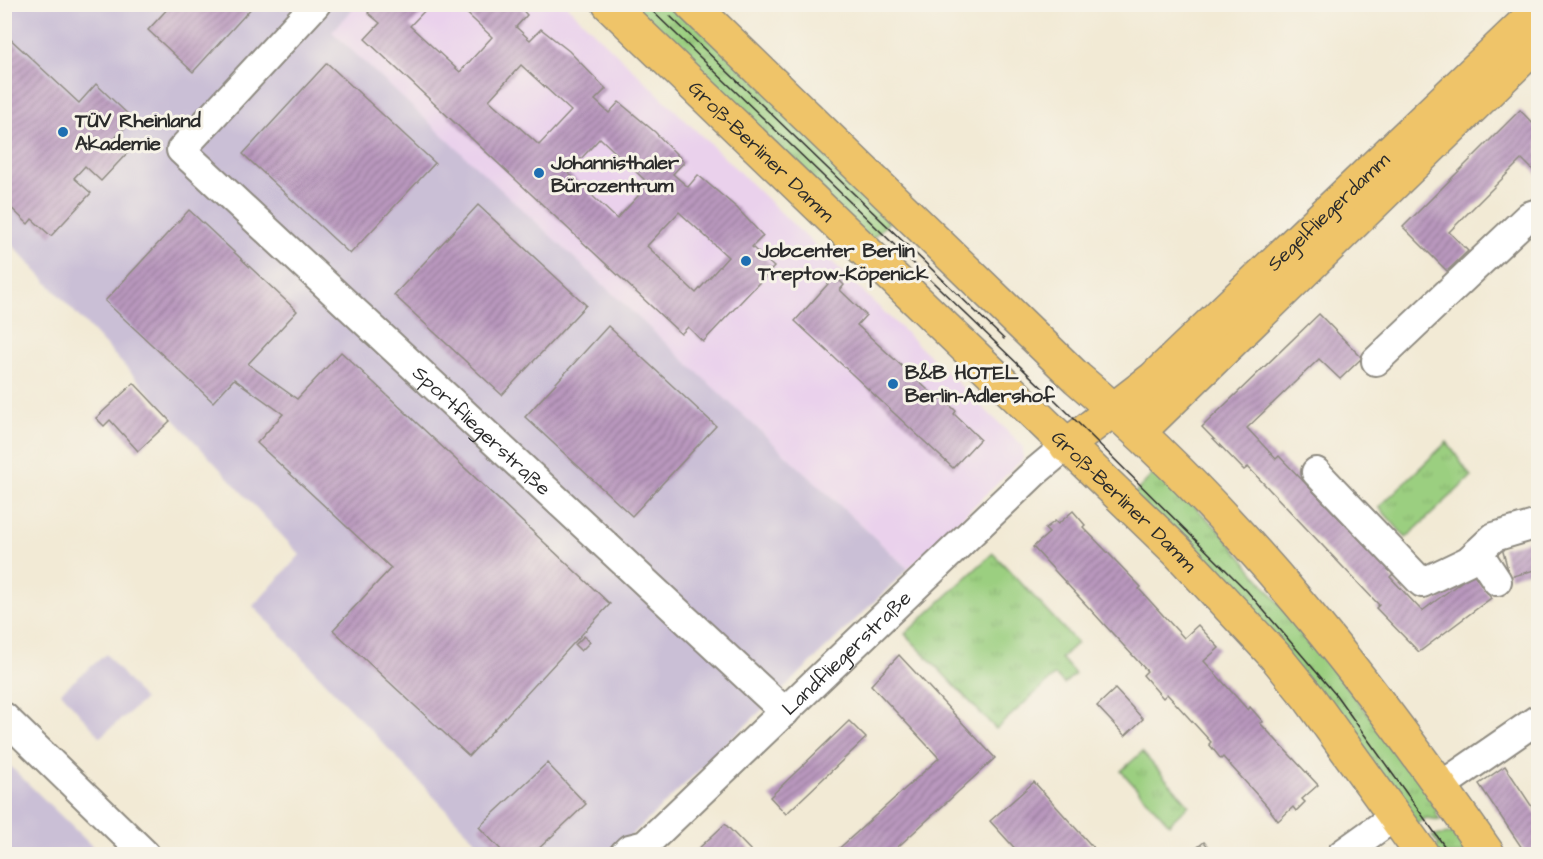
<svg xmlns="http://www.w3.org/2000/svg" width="1543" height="859" viewBox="0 0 1543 859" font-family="'Architects Daughter',sans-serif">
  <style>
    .built { fill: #ead1ec }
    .industrial { fill: #cabfd6 }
    .grass { fill: url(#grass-tufts); stroke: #637d56; stroke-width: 1.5 }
    .building { fill: url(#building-hatch); fill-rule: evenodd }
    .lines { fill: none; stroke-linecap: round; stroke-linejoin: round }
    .minor-casing { stroke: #8e8a80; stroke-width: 32 }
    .major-casing { stroke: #8e8a80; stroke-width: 36 }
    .minor { stroke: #fff; stroke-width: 28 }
    .major { stroke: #efc469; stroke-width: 33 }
    .tram { stroke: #2b2b2b; stroke-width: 1.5 }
    .poi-dot { fill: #1f6fb2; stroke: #f7f3e8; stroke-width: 2 }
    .labels { text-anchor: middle; stroke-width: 6; stroke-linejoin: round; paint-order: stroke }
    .poi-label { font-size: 20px; font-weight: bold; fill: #2b2b2b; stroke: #f7f3e8; text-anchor: start }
    .street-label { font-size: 20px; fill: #2b2b2b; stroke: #f7f3e8 }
  </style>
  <defs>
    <pattern id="grass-tufts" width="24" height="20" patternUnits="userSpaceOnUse" patternTransform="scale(1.5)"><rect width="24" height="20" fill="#9bcf80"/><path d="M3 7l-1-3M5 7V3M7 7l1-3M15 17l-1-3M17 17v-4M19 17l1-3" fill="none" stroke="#86b26f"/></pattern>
    <pattern id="building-hatch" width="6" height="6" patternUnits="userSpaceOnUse" patternTransform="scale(1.5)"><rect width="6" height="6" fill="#b998be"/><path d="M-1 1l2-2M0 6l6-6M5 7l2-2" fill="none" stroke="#977c9b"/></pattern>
  </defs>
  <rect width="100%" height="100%" fill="#f7f3e8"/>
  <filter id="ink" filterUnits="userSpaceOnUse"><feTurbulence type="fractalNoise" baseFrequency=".0167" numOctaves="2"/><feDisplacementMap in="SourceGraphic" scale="12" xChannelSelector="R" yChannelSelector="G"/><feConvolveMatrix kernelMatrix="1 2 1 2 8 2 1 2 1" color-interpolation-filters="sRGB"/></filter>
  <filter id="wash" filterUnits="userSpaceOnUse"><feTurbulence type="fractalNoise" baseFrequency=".008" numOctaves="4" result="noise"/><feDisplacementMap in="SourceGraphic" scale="24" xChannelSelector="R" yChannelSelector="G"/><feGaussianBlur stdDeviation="1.35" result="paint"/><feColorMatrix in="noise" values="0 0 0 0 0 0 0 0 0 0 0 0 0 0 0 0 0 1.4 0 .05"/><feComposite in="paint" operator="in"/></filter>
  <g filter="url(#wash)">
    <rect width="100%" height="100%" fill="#f2ead5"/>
    <!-- built -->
    <path class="built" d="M 357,5 L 566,5 L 1023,446 L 1023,459 L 908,569 L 331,32 Z"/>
    <!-- industrial -->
    <g class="industrial">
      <path d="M 4,5 L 357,5 L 332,32 L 908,569 L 612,854 L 488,854 L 253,606 L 300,555 L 5,237 Z"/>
      <path d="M 106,654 L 144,700 L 100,737 L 61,692 Z"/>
      <path d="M 5,761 L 100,854 L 5,854 Z"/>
    </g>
    <!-- grass -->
    <g class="grass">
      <path d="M 625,5 L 677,5 L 896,215 L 870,241 Z"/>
      <path d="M 1447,442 L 1471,477 L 1406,538 L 1379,507 Z"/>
      <path d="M 1157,470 L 1223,534 L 1443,807 L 1435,812 L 1440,820 L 1426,818 L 1413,826 L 1133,495 Z"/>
      <path d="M 993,553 L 1077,643 L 1061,658 L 1075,674 L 1064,684 L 1055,675 L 996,729 L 905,634 Z"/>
      <path d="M 1142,752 L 1189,805 L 1169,824 L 1121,771 Z"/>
      <path d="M 1458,828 L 1476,854 L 1432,854 L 1430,851 L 1439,845 L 1432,836 L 1450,834 Z"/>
    </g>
    <g id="blocks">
      <!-- building -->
      <g class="building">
        <path d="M 172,4 L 255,4 L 193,72 L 148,30 Z"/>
        <path d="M 376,4 L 431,4 L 410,26 L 460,72 L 492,37 L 457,4 L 517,4 L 527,15 L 516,27 L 530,40 L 541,29 L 569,51 L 606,89 L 595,100 L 609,113 L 619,102 L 655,132 L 684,162 L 673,174 L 688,187 L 698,175 L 737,208 L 763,236 L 752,247 L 774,267 L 703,342 L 688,327 L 681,334 L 365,39 L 380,23 L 368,13 ZM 521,65 L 571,111 L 539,145 L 489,100 ZM 600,138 L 649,184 L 617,219 L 568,173 ZM 679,212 L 728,257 L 696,293 L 647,246 Z"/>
        <path d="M 5,34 L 79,103 L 96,84 L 133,119 L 116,137 L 130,150 L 101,181 L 85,166 L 74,178 L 91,193 L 51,236 L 32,219 L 28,224 L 5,202 Z"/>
        <path d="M 327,63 L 435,163 L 350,254 L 243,154 Z"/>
        <path d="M 1520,110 L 1538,129 L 1538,175 L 1522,159 L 1449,232 L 1468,251 L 1447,271 L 1403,227 Z"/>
        <path d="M 478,205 L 586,305 L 502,395 L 394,295 Z"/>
        <path d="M 189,210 L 297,311 L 248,364 L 297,399 L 341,352 L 610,604 L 469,756 L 333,630 L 391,568 L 257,443 L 283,414 L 234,379 L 213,402 L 105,301 Z"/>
        <path d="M 835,276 L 844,285 L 840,290 L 866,315 L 857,325 L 939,400 L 942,398 L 956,411 L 954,414 L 980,439 L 953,468 L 795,321 Z"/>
        <path d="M 1319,314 L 1362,358 L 1340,379 L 1319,359 L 1247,428 L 1276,459 L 1279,456 L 1393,574 L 1390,577 L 1422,611 L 1473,573 L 1491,598 L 1419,652 L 1376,608 L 1379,605 L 1248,467 L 1244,470 L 1202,427 Z"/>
        <path d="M 608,326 L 716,426 L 632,516 L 525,417 Z"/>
        <path d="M 134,383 L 170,421 L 138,451 L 110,420 L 104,426 L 96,418 Z"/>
        <path d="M 1073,511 L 1085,525 L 1083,527 L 1141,587 L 1139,589 L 1184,638 L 1198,625 L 1219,648 L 1204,661 L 1248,710 L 1250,707 L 1263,722 L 1260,723 L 1318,785 L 1302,799 L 1305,802 L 1296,811 L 1293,807 L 1278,821 L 1267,806 L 1223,757 L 1221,759 L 1209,744 L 1211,742 L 1167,694 L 1163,698 L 1143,675 L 1147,671 L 1033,547 L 1049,533 L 1045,529 L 1055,521 L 1058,524 Z"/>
        <path d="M 1538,538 L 1538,569 L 1510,577 L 1502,548 Z"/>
        <path d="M 584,636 L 590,642 L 581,651 L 575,645 Z"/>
        <path d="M 899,655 L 995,758 L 890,854 L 833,854 L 939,758 L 871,685 Z"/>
        <path d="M 1115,689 L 1143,719 L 1125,736 L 1097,706 Z"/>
        <path d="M 849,721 L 866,738 L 786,814 L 770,797 Z"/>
        <path d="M 547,763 L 586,804 L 533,854 L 505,854 L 479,827 Z"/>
        <path d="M 1505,766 L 1538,816 L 1538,854 L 1526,854 L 1479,784 Z"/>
        <path d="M 1034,782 L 1099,854 L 1020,854 L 990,821 Z"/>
        <path d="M 725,824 L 754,854 L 700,854 L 696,851 Z"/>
        <path d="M 1204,842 L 1215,854 L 1189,854 Z"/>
      </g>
    </g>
  </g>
  <g filter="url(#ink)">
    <use href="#blocks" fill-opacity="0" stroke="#8e8a80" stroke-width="1.5"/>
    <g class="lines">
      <!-- minor casing -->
      <g class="minor-casing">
        <g id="minor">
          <path id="s1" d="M 316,4 L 181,150 L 785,712"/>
          <path d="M 1376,361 L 1529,216 L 1538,213"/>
          <path d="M 1316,472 L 1422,583 L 1468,561 L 1478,552 L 1497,581"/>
          <path d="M 1478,552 L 1494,537 L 1538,524"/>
          <path d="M 4,717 L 145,854"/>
          <path d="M 1441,786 L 1538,719"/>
          <path id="s2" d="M 624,854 L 629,849 L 645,845 L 1035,472 L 1066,446"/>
          <path d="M 1342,854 L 1395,816"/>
        </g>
      </g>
      <!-- major casing -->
      <g class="major-casing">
        <g id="major">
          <path id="s3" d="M 609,4 L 1176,550 L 1275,656 L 1309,698 L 1422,854"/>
          <path d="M 691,4 L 1077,378 C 1239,514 1369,682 1488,854"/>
          <path d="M 1139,432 L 1538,43"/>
          <path id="s4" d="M 1066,446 L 1154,378 L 1538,10"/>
        </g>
      </g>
      <!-- minor -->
      <use href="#minor" class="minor"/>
      <!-- major -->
      <use href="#major" class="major"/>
      <!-- tram -->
      <g class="tram">
        <path d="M 645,4 L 1056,401 L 1247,591 L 1336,695 L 1450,854"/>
        <path d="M 670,16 L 1004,339"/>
      </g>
    </g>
  </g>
  <!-- markers -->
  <g class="poi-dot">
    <circle cx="63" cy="132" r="6"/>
    <circle cx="539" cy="173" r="6"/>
    <circle cx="746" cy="261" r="6"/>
    <circle cx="893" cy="384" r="6"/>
  </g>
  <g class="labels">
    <!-- poi labels -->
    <g class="poi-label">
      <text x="75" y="127">TÜV Rheinland<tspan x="75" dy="23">Akademie</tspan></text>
      <text x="551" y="169">Johannisthaler<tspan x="551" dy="23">Bürozentrum</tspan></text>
      <text x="758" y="257">Jobcenter Berlin<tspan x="758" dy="23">Treptow-Köpenick</tspan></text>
      <text x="905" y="379">B&amp;B HOTEL<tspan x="905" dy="23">Berlin-Adlershof</tspan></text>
    </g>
    <!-- street labels -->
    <g class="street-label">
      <text dy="7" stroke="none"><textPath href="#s3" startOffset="212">Groß-Berliner Damm</textPath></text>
      <text dy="7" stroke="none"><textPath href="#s4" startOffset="352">Segelfliegerdamm</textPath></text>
      <text dy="7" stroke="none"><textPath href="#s1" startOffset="610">Sportfliegerstraße</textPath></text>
      <text dy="7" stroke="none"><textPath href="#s3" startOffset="716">Groß-Berliner Damm</textPath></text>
      <text dy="7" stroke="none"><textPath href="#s2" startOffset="302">Landfliegerstraße</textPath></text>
    </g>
  </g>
  <!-- margin -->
  <rect width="1543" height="859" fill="none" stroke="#f7f3e8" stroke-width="24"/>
</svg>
